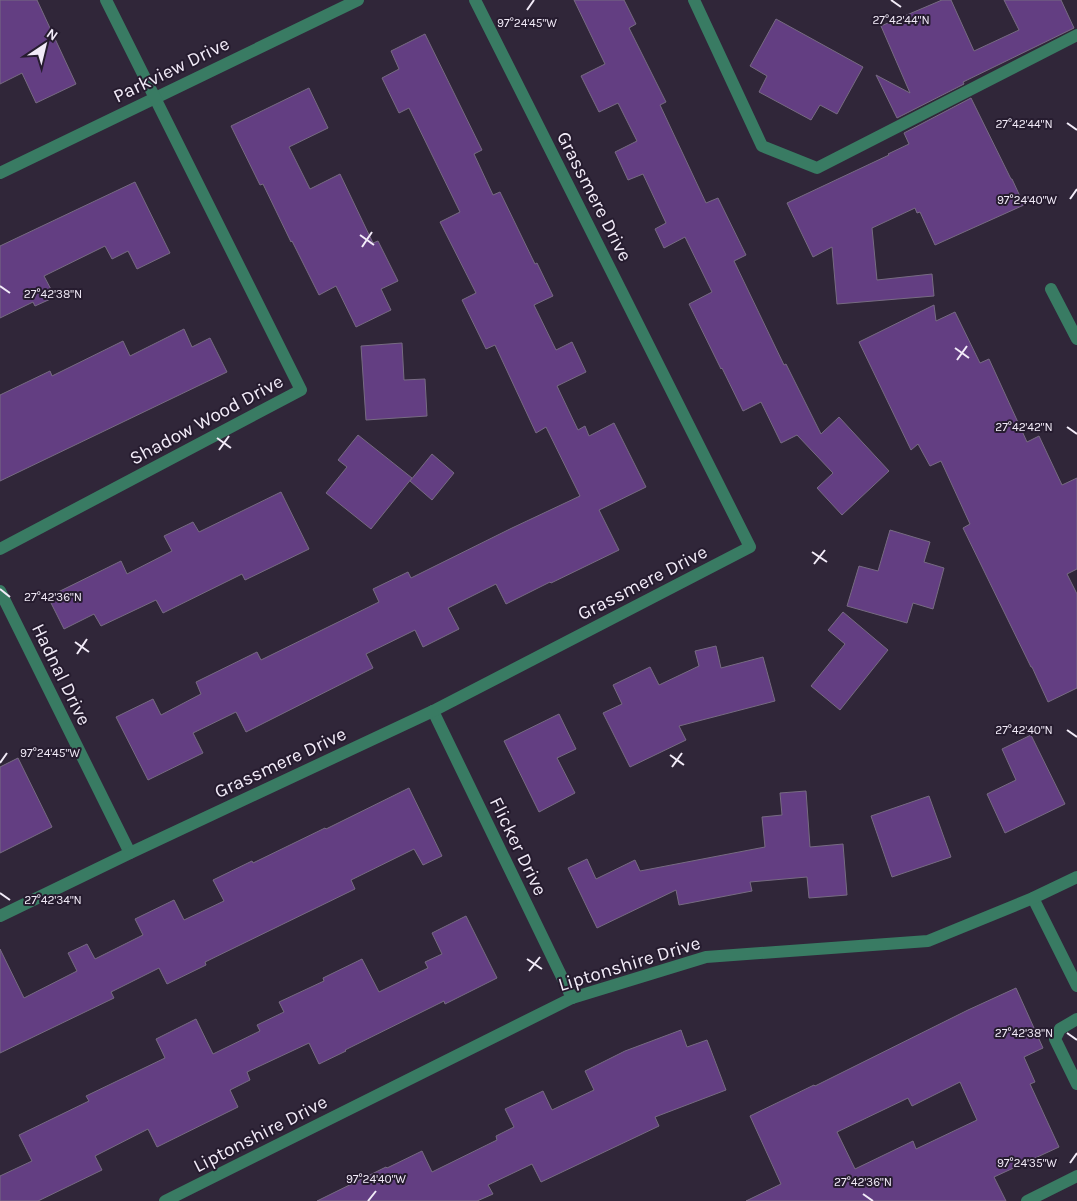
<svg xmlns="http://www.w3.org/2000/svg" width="1077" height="1201" viewBox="0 0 1077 1201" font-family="Karla,sans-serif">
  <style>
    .building { fill: #633e82; stroke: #776b82; fill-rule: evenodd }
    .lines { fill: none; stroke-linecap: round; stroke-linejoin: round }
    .minor { stroke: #397b63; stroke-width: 12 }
    .ticks { fill: none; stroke: #f2ebf8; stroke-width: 2 }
    .labels { text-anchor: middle; stroke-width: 4; stroke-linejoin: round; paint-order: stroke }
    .street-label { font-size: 19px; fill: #f2ebf8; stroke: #261c2f }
    .ticks-label { font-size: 12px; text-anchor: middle; fill: #f2ebf8; stroke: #261c2f; stroke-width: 4; stroke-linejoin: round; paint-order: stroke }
  </style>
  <rect width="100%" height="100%" fill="#302639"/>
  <!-- building -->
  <g class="building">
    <path d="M 0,0 L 37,0 L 76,84 L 36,103 L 22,73 L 0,84 Z"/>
    <path d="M 574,0 L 624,0 L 636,24 L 629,28 L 666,102 L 660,105 L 706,203 L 718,198 L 746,255 L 734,261 L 784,365 L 786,364 L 821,434 L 839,417 L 889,471 L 842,515 L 817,488 L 833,473 L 797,435 L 781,443 L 761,402 L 743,411 L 722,368 L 721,369 L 689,304 L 712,292 L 685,237 L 664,248 L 655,229 L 666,223 L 643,174 L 628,180 L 615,152 L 637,141 L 618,103 L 599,112 L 581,76 L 605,64 Z"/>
    <path d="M 942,0 L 951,0 L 974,51 L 1019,30 L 1004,0 L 1061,0 L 1074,28 L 963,82 L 964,84 L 897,118 L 876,75 L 910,93 L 881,26 Z"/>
    <path d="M 776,19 L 863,67 L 837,114 L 820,105 L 811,120 L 759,92 L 767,76 L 750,66 Z"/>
    <path d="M 425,34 L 482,150 L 474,154 L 493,195 L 500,192 L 535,264 L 537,263 L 553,296 L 534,305 L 556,350 L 572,342 L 586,372 L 557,386 L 578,430 L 585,426 L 589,436 L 614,423 L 646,487 L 599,510 L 619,550 L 551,583 L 550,582 L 506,604 L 496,584 L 448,608 L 459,629 L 423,647 L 415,630 L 366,654 L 373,668 L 246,732 L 236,712 L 193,733 L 203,753 L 148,780 L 116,717 L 153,699 L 161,715 L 201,694 L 196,682 L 257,652 L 261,660 L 379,602 L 373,589 L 408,572 L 411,578 L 512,528 L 580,496 L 546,427 L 536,433 L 495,345 L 486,349 L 462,300 L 476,293 L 440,222 L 460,212 L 409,108 L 399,113 L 382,78 L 399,69 L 391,51 Z"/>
    <path d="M 309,88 L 328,128 L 289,147 L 310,189 L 340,174 L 373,243 L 378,241 L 398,281 L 381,289 L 391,310 L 356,327 L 336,286 L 319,295 L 292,241 L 291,242 L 263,184 L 260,185 L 231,126 Z"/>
    <path d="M 971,98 L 1011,179 L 1012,179 L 1024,205 L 935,245 L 920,212 L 917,213 L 915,208 L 872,228 L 877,280 L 932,274 L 934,296 L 837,304 L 832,247 L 813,257 L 787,203 L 889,155 L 888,154 L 909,144 L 904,133 Z"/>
    <path d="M 135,182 L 170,253 L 137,269 L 128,251 L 112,259 L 105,246 L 44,276 L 55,297 L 35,306 L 33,302 L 0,318 L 0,246 Z"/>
    <path d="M 934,305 L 936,321 L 955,312 L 980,363 L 989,359 L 1027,442 L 1039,436 L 1062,485 L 1077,478 L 1077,569 L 1067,574 L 1077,594 L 1077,688 L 1048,702 L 1032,667 L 1031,667 L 963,528 L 970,524 L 941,461 L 930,466 L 918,444 L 911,450 L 859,342 Z"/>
    <path d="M 184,329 L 192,347 L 210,338 L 227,372 L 0,481 L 0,395 L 50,371 L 52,376 L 123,341 L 130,356 Z"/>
    <path d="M 402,343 L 404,380 L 425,379 L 427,416 L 366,420 L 361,346 Z"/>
    <path d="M 358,435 L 412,478 L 371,529 L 326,493 L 347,467 L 338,460 Z"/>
    <path d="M 432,454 L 454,473 L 432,500 L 410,481 Z"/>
    <path d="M 281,492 L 309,549 L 245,580 L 242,574 L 163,613 L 156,600 L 101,626 L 94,614 L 64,629 L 48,597 L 121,561 L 127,574 L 172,551 L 164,536 L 193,522 L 199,532 Z"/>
    <path d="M 890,530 L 930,542 L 924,562 L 944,568 L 933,609 L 913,603 L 907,623 L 847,606 L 859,566 L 878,571 Z"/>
    <path d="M 843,612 L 888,650 L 840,710 L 811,686 L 845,644 L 828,630 Z"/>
    <path d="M 716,646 L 721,668 L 763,657 L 775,701 L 679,726 L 686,740 L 630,767 L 603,713 L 622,704 L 613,685 L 650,667 L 659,685 L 699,666 L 695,651 Z"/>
    <path d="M 559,714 L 576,749 L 557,758 L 575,793 L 539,812 L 504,741 Z"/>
    <path d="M 1031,735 L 1065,804 L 1005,833 L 987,794 L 1016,780 L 1002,749 Z"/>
    <path d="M 18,758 L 52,827 L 0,853 L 0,767 Z"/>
    <path d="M 409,788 L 442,856 L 423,865 L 414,849 L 351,880 L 355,889 L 205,962 L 206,965 L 167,984 L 159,968 L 111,992 L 114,998 L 0,1053 L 0,949 L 24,998 L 77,971 L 68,953 L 87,944 L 95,959 L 143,935 L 135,919 L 174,900 L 184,920 L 224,901 L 213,880 L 252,861 L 253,863 L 325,828 L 326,829 Z"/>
    <path d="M 806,791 L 810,847 L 843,844 L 847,895 L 809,898 L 807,877 L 750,882 L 752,891 L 679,905 L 676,890 L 597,928 L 568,868 L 587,859 L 596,879 L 635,860 L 640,871 L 765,847 L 762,817 L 782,815 L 780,793 Z"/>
    <path d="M 929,796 L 951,857 L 892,877 L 871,816 Z"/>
    <path d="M 466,916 L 497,978 L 445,1004 L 444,1001 L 345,1050 L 346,1051 L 319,1064 L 309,1043 L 247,1072 L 250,1080 L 230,1090 L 238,1107 L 157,1147 L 148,1129 L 95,1156 L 102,1170 L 38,1201 L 0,1201 L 0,1176 L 32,1161 L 19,1135 L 89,1101 L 86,1096 L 165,1058 L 156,1039 L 196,1019 L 213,1054 L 260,1031 L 257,1025 L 284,1012 L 279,1002 L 324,981 L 323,978 L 362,959 L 379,992 L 428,968 L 425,962 L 442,954 L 432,933 Z"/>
    <path d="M 1016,988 L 1043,1048 L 1024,1057 L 1035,1082 L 1030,1084 L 1059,1147 L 994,1177 L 1006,1201 L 746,1201 L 781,1184 L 750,1116 L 814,1085 L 815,1086 L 968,1010 ZM 960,1082 L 977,1120 L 916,1149 L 913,1141 L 855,1169 L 837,1132 L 908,1098 L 912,1106 Z"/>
    <path d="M 681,1030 L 687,1047 L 707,1040 L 726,1090 L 655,1117 L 659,1126 L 541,1182 L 532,1164 L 488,1185 L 493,1194 L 477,1201 L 317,1201 L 386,1167 L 387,1168 L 422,1151 L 432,1172 L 497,1140 L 496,1136 L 514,1127 L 505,1109 L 543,1091 L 552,1110 L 594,1090 L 585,1071 L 625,1051 Z"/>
  </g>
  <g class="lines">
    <!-- minor -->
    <g class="minor">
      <path d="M 694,0 L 762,146 L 817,168 L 1077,35"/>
      <path d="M 0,173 L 358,0"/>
      <path d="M 1051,289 L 1077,339"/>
      <path d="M 0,549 L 301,390 L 106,0"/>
      <path d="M 0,591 L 130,853"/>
      <path d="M 433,711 L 572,998"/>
      <path d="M 1033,898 L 1077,986"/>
      <path d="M 0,916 L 130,853 L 433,711 L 750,547 L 475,0"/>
      <path d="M 1077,1019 L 1060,1029 L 1055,1039 L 1077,1084"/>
      <path d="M 165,1201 L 572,998 L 706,957 L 928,941 L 1033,898 L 1077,877"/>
      <path d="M 1027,1201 L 1077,1176"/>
    </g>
  </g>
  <!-- ticks -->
  <path class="ticks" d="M 891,0 L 901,7M 527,10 L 534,0M 1067,123 L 1077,130M 1070,199 L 1077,189M 360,235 L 374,245M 362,247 L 372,232M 0,286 L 10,293M 955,348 L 969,358M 957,360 L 967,346M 1067,427 L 1077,434M 217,438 L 231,448M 219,450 L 229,436M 812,552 L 827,562M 814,564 L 825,550M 0,589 L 10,597M 75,642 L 89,652M 77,654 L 87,639M 1067,730 L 1077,737M 670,755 L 684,765M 0,763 L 7,753M 672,767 L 682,753M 0,893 L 10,900M 527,959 L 542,969M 529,971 L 540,957M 1067,1033 L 1077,1040M 1070,1163 L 1077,1153M 863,1194 L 873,1201M 368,1201 L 376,1191"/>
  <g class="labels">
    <!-- street labels -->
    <g class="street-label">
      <text transform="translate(171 69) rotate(-26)" y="7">Parkview Drive</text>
      <text transform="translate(595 196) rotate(63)" y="7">Grassmere Drive</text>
      <text transform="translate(206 419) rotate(-28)" y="7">Shadow Wood Drive</text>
      <text transform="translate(642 582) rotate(-27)" y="7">Grassmere Drive</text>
      <text transform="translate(62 674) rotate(64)" y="7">Hadnal Drive</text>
      <text transform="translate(280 762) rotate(-25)" y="7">Grassmere Drive</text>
      <text transform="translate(519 846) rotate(64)" y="7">Flicker Drive</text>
      <text transform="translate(629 963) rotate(-17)" y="7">Liptonshire Drive</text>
      <text transform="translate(260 1133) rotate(-27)" y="7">Liptonshire Drive</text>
    </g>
  </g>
  <g class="ticks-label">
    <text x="901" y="24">27°42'44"N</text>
    <text x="527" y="27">97°24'45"W</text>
    <text x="1024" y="128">27°42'44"N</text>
    <text x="1027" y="204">97°24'40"W</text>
    <text x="53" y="298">27°42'38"N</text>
    <text x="1024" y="431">27°42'42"N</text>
    <text x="53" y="601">27°42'36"N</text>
    <text x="1024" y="734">27°42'40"N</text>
    <text x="50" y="757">97°24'45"W</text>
    <text x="53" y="904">27°42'34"N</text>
    <text x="1024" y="1037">27°42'38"N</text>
    <text x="1027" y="1167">97°24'35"W</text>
    <text x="376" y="1183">97°24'40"W</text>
    <text x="863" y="1186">27°42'36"N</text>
  </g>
  <!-- north arrow -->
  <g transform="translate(45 45) rotate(35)" stroke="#261c2f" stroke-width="4" paint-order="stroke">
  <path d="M0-4L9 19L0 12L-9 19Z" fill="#f2ebf8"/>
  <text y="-8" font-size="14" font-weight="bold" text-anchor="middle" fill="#f2ebf8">N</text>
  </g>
</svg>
